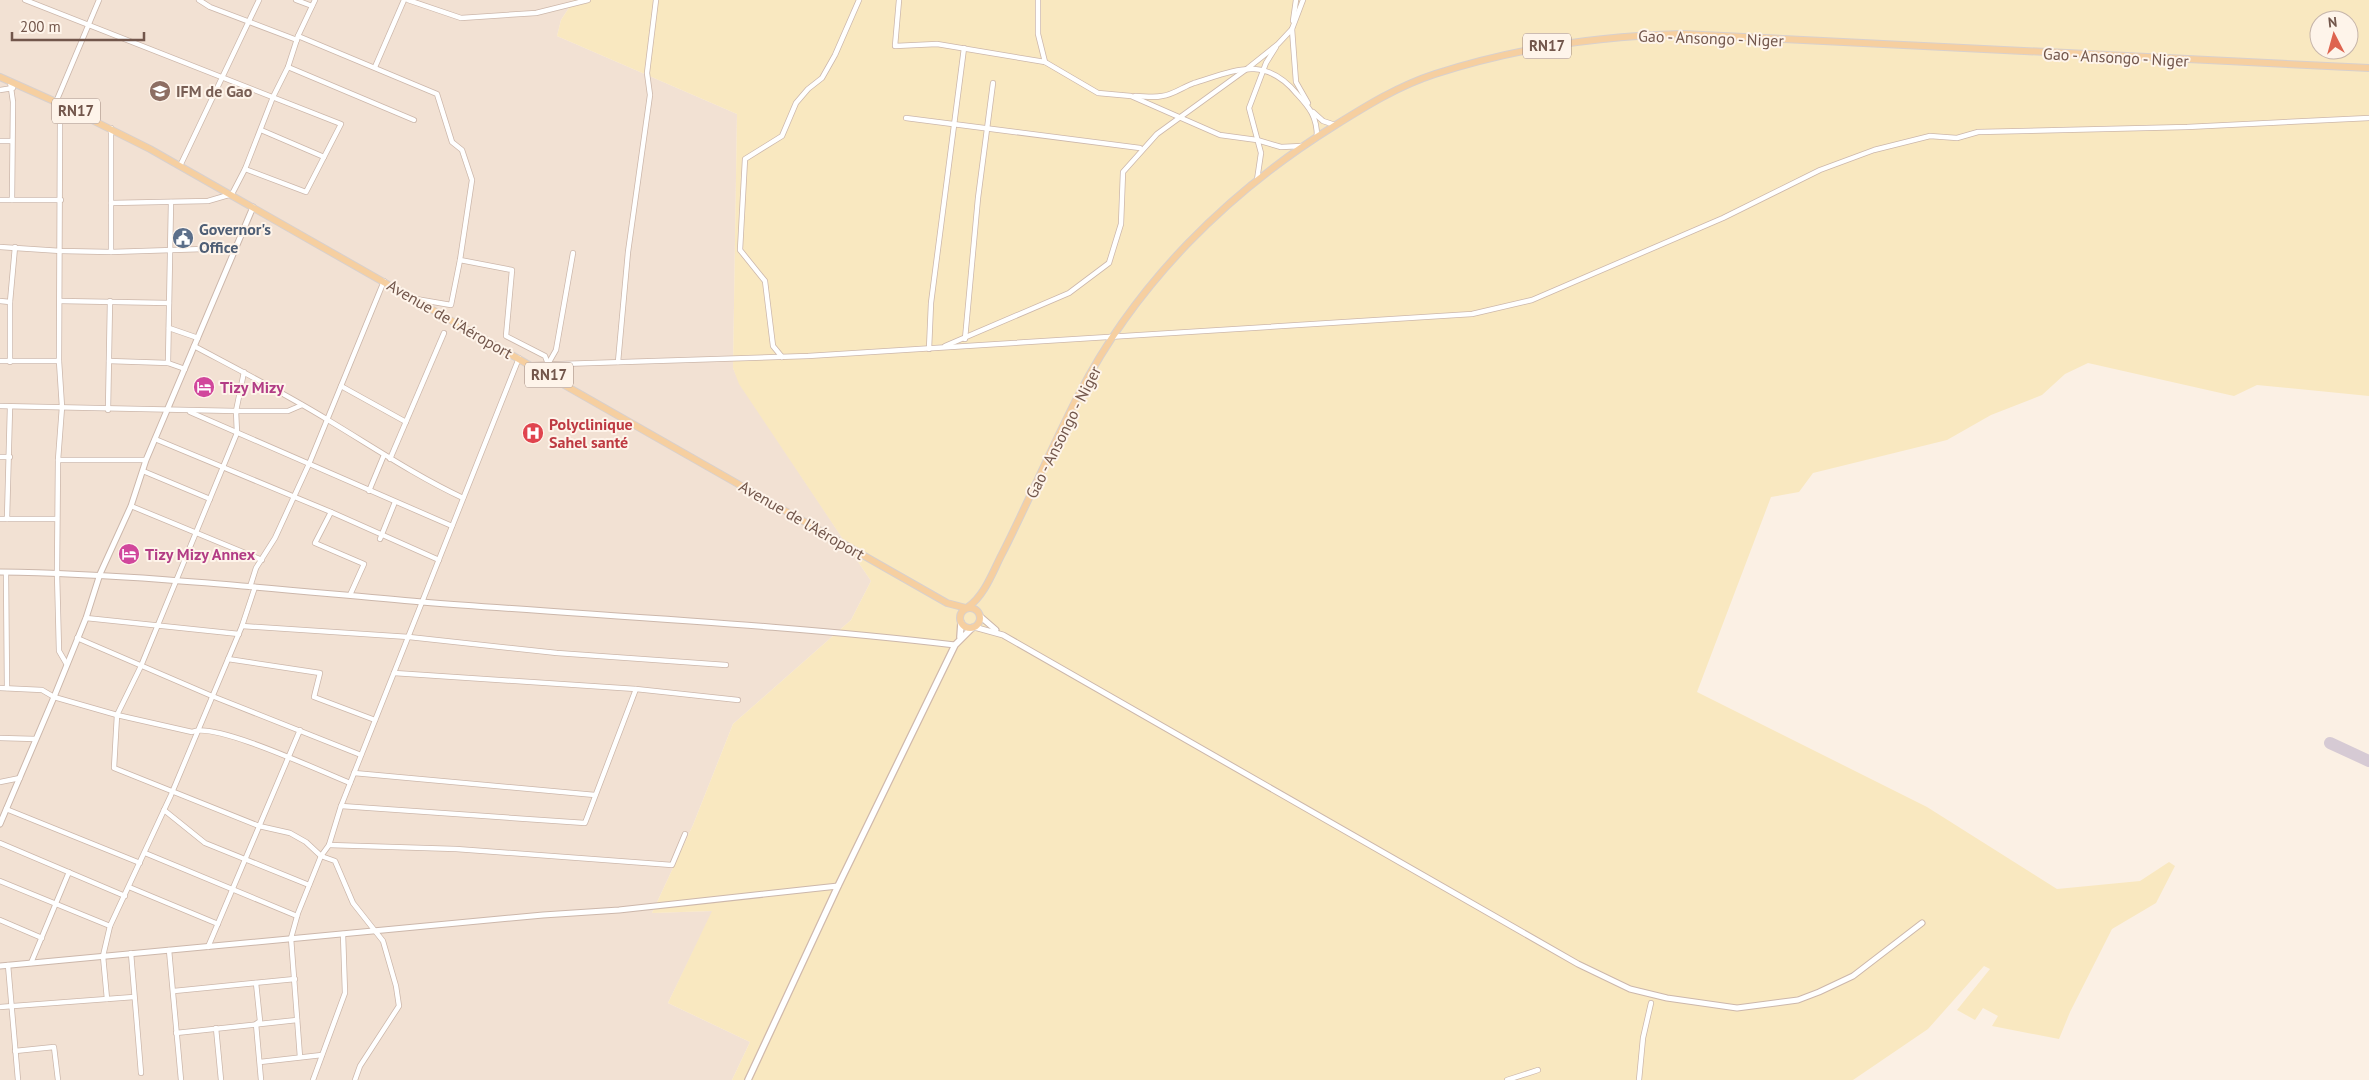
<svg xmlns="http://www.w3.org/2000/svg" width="2369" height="1080" viewBox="0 0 2369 1080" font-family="'PT Sans',sans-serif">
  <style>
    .residential { fill: #f2e1d3 }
    .sand { fill: #f9e8c0; fill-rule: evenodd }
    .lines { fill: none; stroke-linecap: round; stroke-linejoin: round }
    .taxiway { stroke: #d6cad4; stroke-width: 12 }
    .minor-casing { stroke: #ccb7ab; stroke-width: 6 }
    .tertiary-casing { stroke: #ccb7ab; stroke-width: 7 }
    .secondary-casing { stroke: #d0b9ab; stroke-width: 8 }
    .primary-casing { stroke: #d8d0cd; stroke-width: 8 }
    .minor { stroke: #fff; stroke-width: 4.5 }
    .tertiary { stroke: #fff; stroke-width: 5 }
    .secondary { stroke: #fff; stroke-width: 5.5 }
    .primary { stroke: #f6cfa0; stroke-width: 6 }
    .labels { text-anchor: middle; stroke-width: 4; stroke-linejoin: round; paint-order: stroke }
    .shield { fill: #fef4ea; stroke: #9c857b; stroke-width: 1 }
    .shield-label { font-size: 15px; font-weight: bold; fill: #72564b }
    .street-label { font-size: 16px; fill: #72564b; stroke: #fef4ea }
    .education-label { font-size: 16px; font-weight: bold; fill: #785e54; stroke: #fef4ea; text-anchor: start }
    .service-label { font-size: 16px; font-weight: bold; fill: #4e5e75; stroke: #fef4ea; text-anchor: start }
    .hotel-label { font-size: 16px; font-weight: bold; fill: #b23c85; stroke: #fef4ea; text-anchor: start }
    .health-label { font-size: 16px; font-weight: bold; fill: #be3a42; stroke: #fef4ea; text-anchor: start }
  </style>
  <rect width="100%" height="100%" fill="#fbf0e4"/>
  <!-- residential -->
  <path class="residential" d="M 0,0 L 574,0 L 561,20 L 557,36 L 737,114 L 733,368 L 740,384 L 871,581 L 851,620 L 733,724 L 693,825 L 652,913 L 713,911 L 668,1003 L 750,1042 L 732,1080 L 0,1080 Z"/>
  <!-- sand -->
  <path class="sand" d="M 574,0 L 2369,0 L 2369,396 L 2257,385 L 2234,396 L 2088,363 L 2065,374 L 2042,395 L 1991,415 L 1947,440 L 1813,473 L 1799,492 L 1771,497 L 1697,692 L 1927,807 L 2057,889 L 2140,881 L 2169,862 L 2175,866 L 2156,903 L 2112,929 L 2070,1012 L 2059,1039 L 1992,1026 L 1998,1016 L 1983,1008 L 1975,1020 L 1957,1010 L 1990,969 L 1984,966 L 1928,1029 L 1853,1080 L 732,1080 L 750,1042 L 668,1003 L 712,911 L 652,913 L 693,825 L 733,724 L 851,620 L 871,581 L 739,384 L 733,368 L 737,114 L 557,36 L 561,20 ZM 2319,20 L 2349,20 L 2349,50 L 2319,50 Z"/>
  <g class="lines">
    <!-- taxiway -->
    <path class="taxiway" d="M 2330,743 L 2369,761"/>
    <!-- minor casing -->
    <g class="minor-casing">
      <g id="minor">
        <path d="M 25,0 L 341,124 L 306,192 L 245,169"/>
        <path d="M 199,0 L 210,7 L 297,40"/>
        <path d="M 296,0 L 312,6"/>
        <path d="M 408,0 L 461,18 L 536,13 L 588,0"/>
        <path d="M 899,0 L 895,46 L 937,44 L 1045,62"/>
        <path d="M 1038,0 L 1038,34 L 1045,62 L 1098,93 L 1131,96 L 1220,135 L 1257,140 L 1281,147 L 1302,146"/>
        <path d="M 1293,21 L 1296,0"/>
        <path d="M 1292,29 L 1296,82 L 1308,103"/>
        <path d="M 298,36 L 437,94 L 452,142 L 462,150 L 472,180 L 460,260 L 512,270 L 506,336 L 545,356 L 548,364"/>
        <path d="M 288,67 L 414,120"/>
        <path d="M 375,67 L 404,0"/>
        <path d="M 10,81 L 13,102 L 12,200"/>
        <path d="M 0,90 L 13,88"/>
        <path d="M 1135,96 C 1144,96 1153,98 1162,96 C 1173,95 1183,87 1194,83 C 1236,70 1265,55 1297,94 C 1310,108 1317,117 1317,137"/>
        <path d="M 1313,112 L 1323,121 L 1335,125"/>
        <path d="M 906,118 L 1140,148"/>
        <path d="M 111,128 L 111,252"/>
        <path d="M 261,130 L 324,157"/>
        <path d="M 0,141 L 12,141"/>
        <path d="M 180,166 L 259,0"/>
        <path d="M 1257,180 L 1261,153 L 1249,108 L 1266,63 L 1276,47"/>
        <path d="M 0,200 L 61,200"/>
        <path d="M 111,203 L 208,201 L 232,194 L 245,169 L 273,97 L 288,67 L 298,36 L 315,0"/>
        <path d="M 0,247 L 61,251 L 111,252 L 235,248"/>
        <path d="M 416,299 L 451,305 L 460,260"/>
        <path d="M 0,301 L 10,302"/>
        <path d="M 60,301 L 169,303"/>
        <path d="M 169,328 L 198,338"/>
        <path d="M 965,339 L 978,198 L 993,83"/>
        <path d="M 194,346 C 239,370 284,393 328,420 C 373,447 416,476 463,498"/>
        <path d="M 945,346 L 1069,293 L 1109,263 L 1121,224 L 1123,172 L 1157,134 L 1248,68 L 1278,44 L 1292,29 L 1303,0"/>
        <path d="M 929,349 L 931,303 L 964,48"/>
        <path d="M 782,357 L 773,346 L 765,281 L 740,250 L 745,159 L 782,136 L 796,103 L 808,89 L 822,78 L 835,55 L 859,0"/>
        <path d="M 0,361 L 59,361"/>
        <path d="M 109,361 L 168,363 L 185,369"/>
        <path d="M 10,362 L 10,302 L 15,247"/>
        <path d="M 618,362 L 628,252 L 650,95 L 647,73 L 656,0"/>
        <path d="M 168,363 L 171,202"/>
        <path d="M 548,364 L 556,350 L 573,253"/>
        <path d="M 530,365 L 808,356 L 1472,314 L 1532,300 L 1723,218 L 1820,170 L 1874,150 L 1930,136 L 1957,138 L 1978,132 L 2187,127 L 2369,118"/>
        <path d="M 244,372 L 236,411 L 237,433 L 141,666 L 117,715 L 114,768 L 259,826 L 290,833 L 306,842 L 321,856 L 335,861 L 353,903 L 383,941 L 396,986 L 399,1006 L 360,1066 L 355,1080"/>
        <path d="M 341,386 L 406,422"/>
        <path d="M 0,406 L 236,411 L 288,411 L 302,405"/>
        <path d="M 108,410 L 110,301"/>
        <path d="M 190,412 L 452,526"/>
        <path d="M 155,439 L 331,512 L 315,543 L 364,564 L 350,595"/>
        <path d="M 0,457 L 10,457"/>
        <path d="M 390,459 L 444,333"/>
        <path d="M 58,460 L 146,460"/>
        <path d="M 143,471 L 210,499"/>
        <path d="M 369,491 L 384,455"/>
        <path d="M 131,506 L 262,560"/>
        <path d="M 331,512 L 439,560"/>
        <path d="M 0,519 L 57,519"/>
        <path d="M 7,519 L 10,407"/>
        <path d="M 380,539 L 395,502"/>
        <path d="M 6,573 L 7,688"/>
        <path d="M 250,587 L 256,568 L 275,538 L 309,464 L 384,281"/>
        <path d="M 86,618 L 239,634"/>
        <path d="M 242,626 L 409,637 L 557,653 L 726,665"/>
        <path d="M 77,638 L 212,696 L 361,755"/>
        <path d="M 228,659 L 320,673 L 314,697 L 375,720"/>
        <path d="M 66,663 L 59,651 L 57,573 L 58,460 L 62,407 L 59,361 L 60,122 L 60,111 L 56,102 L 99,0"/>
        <path d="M 394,673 L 636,689 L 738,700"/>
        <path d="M 0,688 L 42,690 L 54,697 L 117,715 L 192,732 C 214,721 322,772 350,783"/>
        <path d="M 0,738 L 36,739"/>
        <path d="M 354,773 L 595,795"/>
        <path d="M 0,782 L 20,778"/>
        <path d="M 341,806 L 585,823 L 636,689"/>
        <path d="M 6,809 L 140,863"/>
        <path d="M 164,810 L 205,843 L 309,885"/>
        <path d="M 0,843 L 125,896"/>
        <path d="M 329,845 L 456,849 L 672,865 L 685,834"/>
        <path d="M 145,853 L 297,916"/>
        <path d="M 0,881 L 110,926"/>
        <path d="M 129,887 L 218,924"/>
        <path d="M 0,920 L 42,938"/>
        <path d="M 208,947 L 300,730"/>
        <path d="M 169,950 L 181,1080"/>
        <path d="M 131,953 L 141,1073"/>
        <path d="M 31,963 L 69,872"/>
        <path d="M 8,965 L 18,1080"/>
        <path d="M 256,983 L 260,1021 L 256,1024 L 261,1080"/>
        <path d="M 174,991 L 295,979"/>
        <path d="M 107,999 L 103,956 L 110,926 L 171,795 L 242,626 L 255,587"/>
        <path d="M 0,1007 L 134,997"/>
        <path d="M 216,1028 L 221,1080"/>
        <path d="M 176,1033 L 297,1020"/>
        <path d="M 15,1051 L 54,1047 L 58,1080"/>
        <path d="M 300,1057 L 291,938 L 298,913 L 321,856 L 329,845 L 341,806 L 519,358"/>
        <path d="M 260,1062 L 322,1055"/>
        <path d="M 313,1080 L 345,993 L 343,934"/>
        <path d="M 1507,1080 L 1538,1070"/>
        <path d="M 1639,1080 L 1643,1038 L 1651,1003"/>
      </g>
    </g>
    <!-- tertiary casing -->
    <g class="tertiary-casing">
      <g id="tertiary">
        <path d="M 0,572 C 141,574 282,590 422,602 C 600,616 778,624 955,645"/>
        <path d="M 981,617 L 996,630"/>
        <path d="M 974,627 L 1003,635 L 1578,964 L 1630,989 L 1667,998 L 1737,1008 L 1798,1000 L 1819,992 L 1853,976 L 1922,923"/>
        <path d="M 0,824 L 54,697 L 86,618 L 100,574 L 131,506 L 146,460 L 253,207"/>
        <path d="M 0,966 L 543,915 L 619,910 L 838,886"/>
      </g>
    </g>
    <!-- secondary casing -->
    <g class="secondary-casing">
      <g id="secondary">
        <path d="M 960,637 L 961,623"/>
        <path d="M 748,1080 L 838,886 L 955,645 L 972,628"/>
      </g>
    </g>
    <!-- primary casing -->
    <g class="primary-casing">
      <g id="primary">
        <path d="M 0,77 L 56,102 L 150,149 L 947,603 L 966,608"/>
        <path d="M 968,607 C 985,595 993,571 1002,554 C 1029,501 1052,446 1079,394 C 1137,282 1228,192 1334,126 C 1366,106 1398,86 1435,74 C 1515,48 1597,36 1682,34 L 2369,68"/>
        <circle cx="970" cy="618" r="10"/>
      </g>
    </g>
    <!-- minor -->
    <use href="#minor" class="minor"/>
    <!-- tertiary -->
    <use href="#tertiary" class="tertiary"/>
    <!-- secondary -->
    <use href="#secondary" class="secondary"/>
    <!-- primary -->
    <use href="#primary" class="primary"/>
  </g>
  <!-- icons -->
  <defs>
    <g id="school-disc" transform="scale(1.125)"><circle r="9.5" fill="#8d6e63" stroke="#fef4ea"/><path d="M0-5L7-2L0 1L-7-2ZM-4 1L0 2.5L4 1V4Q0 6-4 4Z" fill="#fff"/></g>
    <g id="civic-disc" transform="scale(1.125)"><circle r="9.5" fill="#5c6f8a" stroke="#fef4ea"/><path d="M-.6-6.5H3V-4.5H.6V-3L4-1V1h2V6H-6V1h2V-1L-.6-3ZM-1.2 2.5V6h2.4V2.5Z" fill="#fff"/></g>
    <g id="hotel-disc" transform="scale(1.125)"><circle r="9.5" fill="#d1479c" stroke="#fef4ea"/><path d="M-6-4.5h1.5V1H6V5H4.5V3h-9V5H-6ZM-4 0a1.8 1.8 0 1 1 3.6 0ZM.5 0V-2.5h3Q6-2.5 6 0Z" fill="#fff"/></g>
    <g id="hospital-disc" transform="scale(1.125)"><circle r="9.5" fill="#e0444e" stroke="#fef4ea"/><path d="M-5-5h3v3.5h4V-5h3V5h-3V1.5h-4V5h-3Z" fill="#fff"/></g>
  </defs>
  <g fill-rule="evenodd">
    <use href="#school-disc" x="160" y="91"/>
    <use href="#civic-disc" x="183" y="238"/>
    <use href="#hotel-disc" x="204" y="387"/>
    <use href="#hospital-disc" x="533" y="433"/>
    <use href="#hotel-disc" x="129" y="554"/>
  </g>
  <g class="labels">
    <!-- shield labels -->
    <g class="shield">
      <rect x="1523" y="33.5" width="48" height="25" rx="4"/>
      <rect x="52" y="98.5" width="48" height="25" rx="4"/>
      <rect x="525" y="362.5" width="48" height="25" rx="4"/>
    </g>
    <g class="shield-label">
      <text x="1547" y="51">RN17</text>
      <text x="76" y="116">RN17</text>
      <text x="549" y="380">RN17</text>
    </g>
    <!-- street labels -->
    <g class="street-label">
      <text transform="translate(1711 38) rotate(2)" y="6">Gao - Ansongo - Niger</text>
      <text transform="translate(2116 57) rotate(3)" y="6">Gao - Ansongo - Niger</text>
      <text transform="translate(450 319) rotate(30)" y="6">Avenue de l'Aéroport</text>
      <text transform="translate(1063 432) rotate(-63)" y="6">Gao - Ansongo - Niger</text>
      <text transform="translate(802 520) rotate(30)" y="6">Avenue de l'Aéroport</text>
    </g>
    <!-- education labels -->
    <g class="education-label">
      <text x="176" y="97">IFM de Gao</text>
    </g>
    <!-- service labels -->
    <g class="service-label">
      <text x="199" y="235">Governor's<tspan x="199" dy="18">Office</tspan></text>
    </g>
    <!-- hotel labels -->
    <g class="hotel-label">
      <text x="220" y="393">Tizy Mizy</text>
      <text x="145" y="560">Tizy Mizy Annex</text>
    </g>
    <!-- health labels -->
    <g class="health-label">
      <text x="549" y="430">Polyclinique<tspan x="549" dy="18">Sahel santé</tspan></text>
    </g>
  </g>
  <!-- north arrow -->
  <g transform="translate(2334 35) rotate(354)"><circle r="24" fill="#fef4ea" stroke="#c6b5aa"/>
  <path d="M0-4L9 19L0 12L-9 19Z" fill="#de644f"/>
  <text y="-8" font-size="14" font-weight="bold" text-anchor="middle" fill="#72564b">N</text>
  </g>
  <!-- scale -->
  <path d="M12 32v8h132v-8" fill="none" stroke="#72564b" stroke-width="2.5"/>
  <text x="20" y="32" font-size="15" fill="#72564b" stroke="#fef4ea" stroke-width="4" paint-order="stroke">200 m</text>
</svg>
